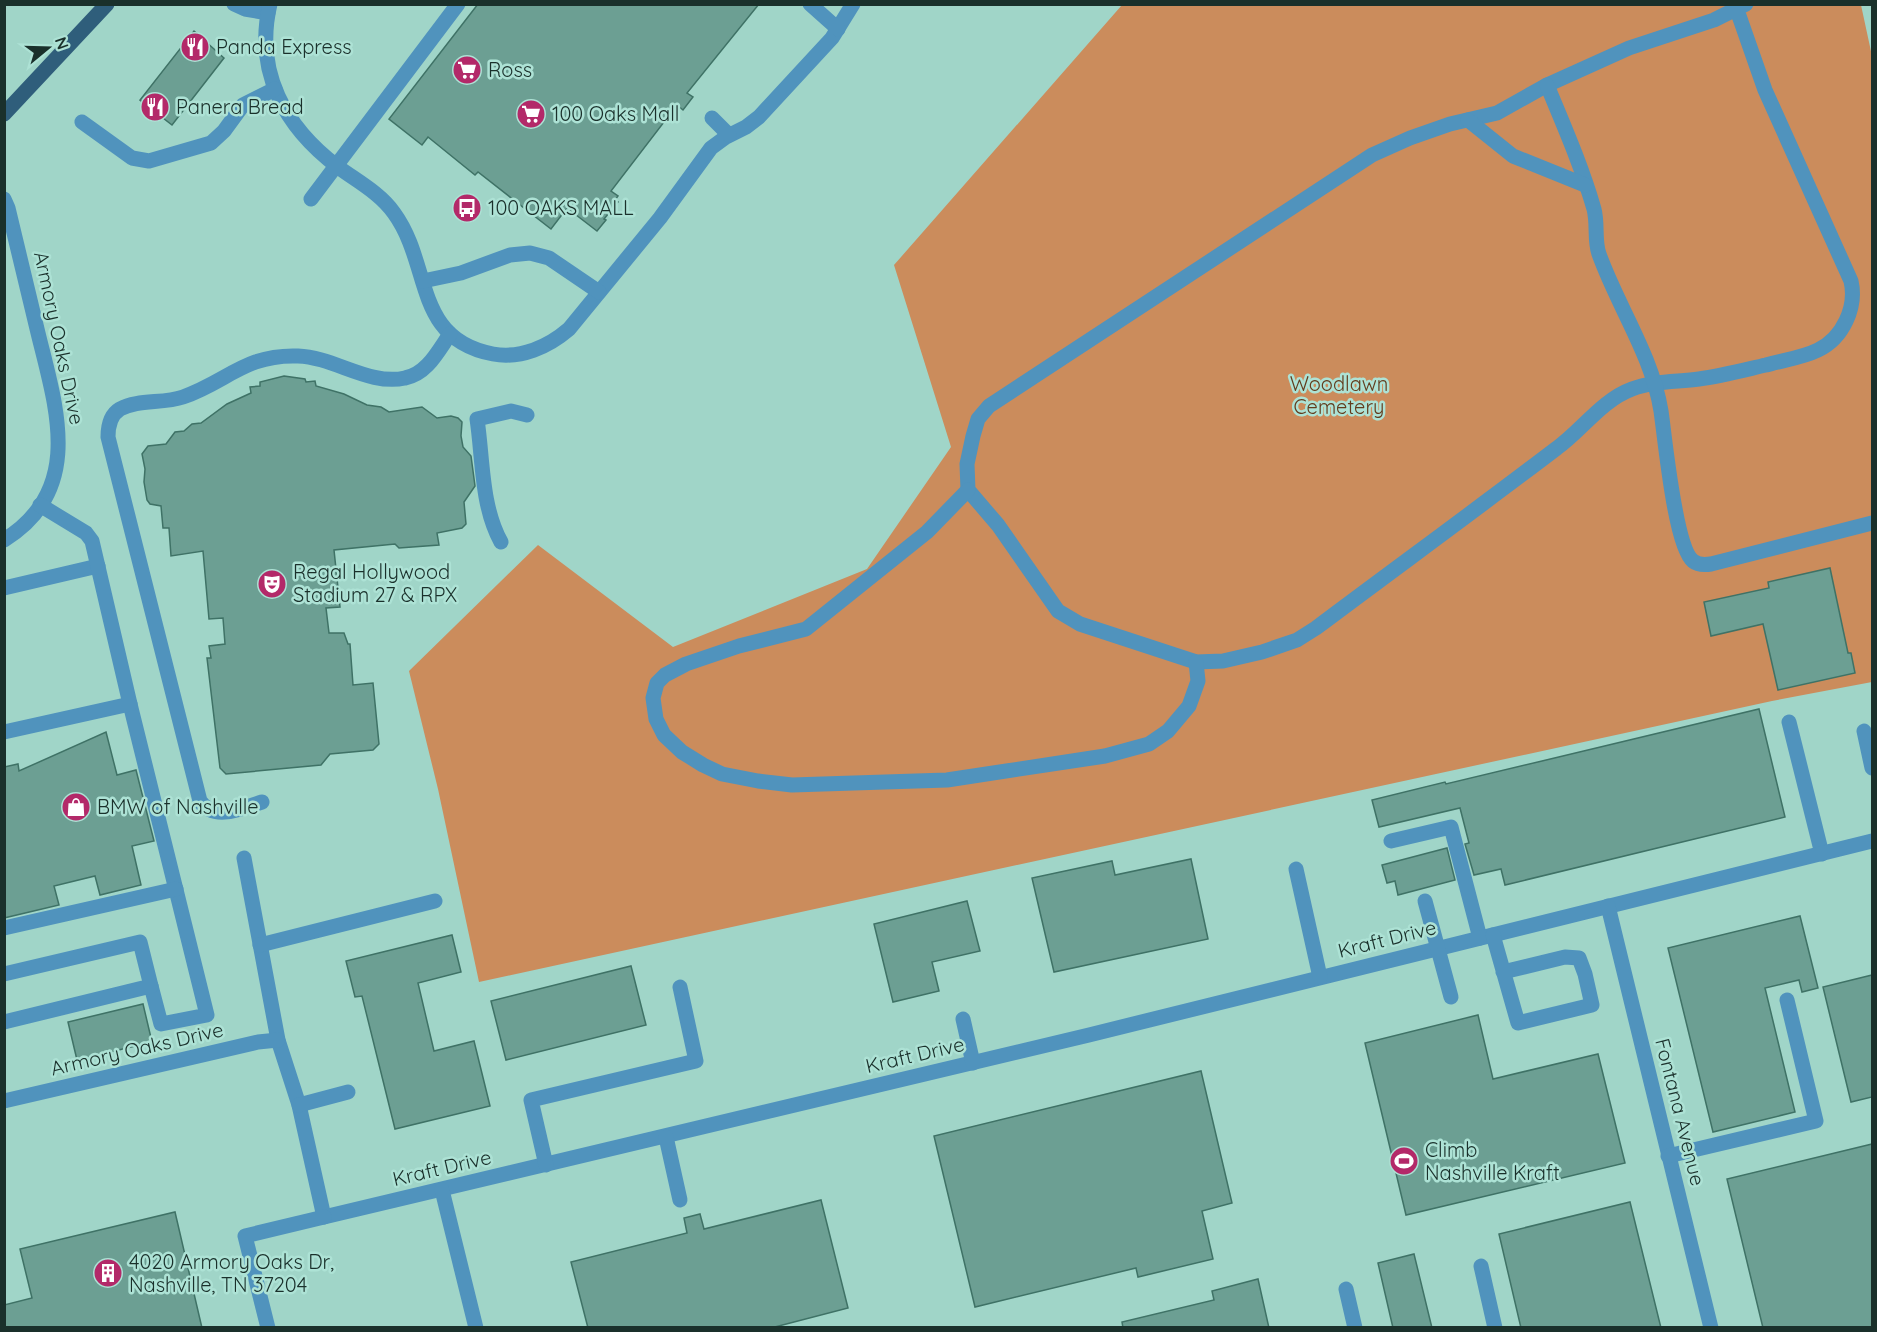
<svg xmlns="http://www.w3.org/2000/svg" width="1877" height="1332" viewBox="0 0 1877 1332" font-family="Quicksand,sans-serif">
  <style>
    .green { fill: #cb8c5c }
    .building { fill: #6c9f93; stroke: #3f7266; stroke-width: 1.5 }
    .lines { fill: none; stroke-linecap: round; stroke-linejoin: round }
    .minor { stroke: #5093bd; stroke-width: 15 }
    .major { stroke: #2f5e7b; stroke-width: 15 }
    .labels { text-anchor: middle; stroke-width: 5; stroke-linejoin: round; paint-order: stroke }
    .poi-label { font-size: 20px; fill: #1a302b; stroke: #ade2d5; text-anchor: start }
    .street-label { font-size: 20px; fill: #1a302b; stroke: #ade2d5 }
    .park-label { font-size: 20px; fill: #623c1d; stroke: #ade2d5 }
  </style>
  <rect width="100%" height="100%" fill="#a0d5c8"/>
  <!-- green -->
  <path class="green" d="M 1122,5 L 1861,5 L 1872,56 L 1872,682 L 1772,701 L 479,982 L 438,789 L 409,671 L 538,545 L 673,647 L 867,569 L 951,447 L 894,265 Z"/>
  <!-- building -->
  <g class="building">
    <path d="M 478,4 L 759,4 L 687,93 L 693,97 L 683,110 L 677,105 L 611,191 L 618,196 L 615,200 L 618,202 L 604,219 L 606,220 L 597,231 L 567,208 L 551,229 L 478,172 L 475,175 L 428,137 L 422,145 L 389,119 Z"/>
    <path d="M 194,31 L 224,58 L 172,125 L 140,100 Z"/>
    <path d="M 284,376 L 305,379 L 306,382 L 315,381 L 316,386 L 344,394 L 367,405 L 381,407 L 389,412 L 422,407 L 437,418 L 451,416 L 458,418 L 462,422 L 461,436 L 463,447 L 471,456 L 475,486 L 464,502 L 466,524 L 462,528 L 437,533 L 439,545 L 399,548 L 395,544 L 334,550 L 340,607 L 326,608 L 329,633 L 344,633 L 348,644 L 350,644 L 353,685 L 373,683 L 379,744 L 373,750 L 330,754 L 321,765 L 226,774 L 220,768 L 207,658 L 211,658 L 209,646 L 225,644 L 223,618 L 209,619 L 203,551 L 171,556 L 169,528 L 163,528 L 161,506 L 150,504 L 147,500 L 144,482 L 145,469 L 142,454 L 148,446 L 166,444 L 175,432 L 184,431 L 192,424 L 201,423 L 227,404 L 251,393 L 250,387 L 260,386 L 260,382 Z"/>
    <path d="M 1830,568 L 1848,653 L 1851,653 L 1855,673 L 1778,690 L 1763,624 L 1711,636 L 1704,602 L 1769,588 L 1768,582 Z"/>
    <path d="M 1759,709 L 1785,817 L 1505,885 L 1501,869 L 1474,875 L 1465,844 L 1469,843 L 1460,808 L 1379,827 L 1372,800 L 1445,782 L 1446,784 Z"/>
    <path d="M 106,732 L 117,775 L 136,770 L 154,841 L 132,846 L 141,885 L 100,895 L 95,876 L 54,886 L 59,905 L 4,918 L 4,767 L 18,764 L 19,771 Z"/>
    <path d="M 1447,848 L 1455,880 L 1398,895 L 1395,881 L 1387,883 L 1382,865 Z"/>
    <path d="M 1191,859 L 1208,939 L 1054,972 L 1032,878 L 1112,861 L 1115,875 Z"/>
    <path d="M 967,901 L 980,951 L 932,962 L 939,991 L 893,1002 L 874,924 Z"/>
    <path d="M 1800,916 L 1818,988 L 1802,992 L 1799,980 L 1765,988 L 1795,1112 L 1713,1132 L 1668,948 Z"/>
    <path d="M 452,935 L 461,972 L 418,983 L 434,1051 L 474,1041 L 490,1106 L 395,1129 L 362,996 L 355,997 L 346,961 Z"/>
    <path d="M 631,966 L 646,1025 L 506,1060 L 491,1001 Z"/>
    <path d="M 1872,975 L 1872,1097 L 1851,1102 L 1823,987 Z"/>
    <path d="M 143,1004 L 152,1042 L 77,1060 L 68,1022 Z"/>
    <path d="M 1478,1015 L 1493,1079 L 1598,1054 L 1625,1163 L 1406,1215 L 1365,1043 Z"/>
    <path d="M 1201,1071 L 1232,1203 L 1202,1211 L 1213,1259 L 1138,1277 L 1136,1268 L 975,1307 L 934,1136 Z"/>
    <path d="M 1872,1144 L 1872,1328 L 1763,1328 L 1727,1179 Z"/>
    <path d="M 821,1200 L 848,1308 L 771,1328 L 588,1328 L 571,1262 L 687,1233 L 684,1218 L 700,1214 L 704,1229 Z"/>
    <path d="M 1630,1202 L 1661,1328 L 1521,1328 L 1499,1234 Z"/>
    <path d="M 175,1212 L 202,1328 L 4,1328 L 4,1305 L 32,1298 L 20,1249 Z"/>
    <path d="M 1414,1254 L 1432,1328 L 1393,1328 L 1378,1263 Z"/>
    <path d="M 1258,1279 L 1269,1328 L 1123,1328 L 1122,1322 L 1214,1300 L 1212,1291 Z"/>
  </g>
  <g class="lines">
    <!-- minor -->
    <g class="minor">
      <path d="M 234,4 L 245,9 L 268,13"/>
      <path d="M 270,4 C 254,72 285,127 338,167 C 357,181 380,193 394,213 C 432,265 413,339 493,354 C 521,359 548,347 569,329 L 660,218 L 711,148 L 726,137 L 746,127 L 759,117 L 832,38 L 853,4"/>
      <path d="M 810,4 L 838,29"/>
      <path d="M 1737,10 L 1765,90 L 1851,281 C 1857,307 1843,338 1818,350 C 1802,358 1783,360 1766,365 C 1744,370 1721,376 1699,379 C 1676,382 1653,381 1632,389 C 1602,400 1582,430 1557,448 C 1477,509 1396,568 1316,628 L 1297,640 L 1262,652 L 1223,661 L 1196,662 L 1080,624 L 1058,611 L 998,525 L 968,490 L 967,464 L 973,436 L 978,419 L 989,406 L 1372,155 L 1410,138 L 1450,124 L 1497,113 L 1547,85 L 1629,48 L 1714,20 L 1746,4"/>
      <path d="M 1547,85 C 1564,126 1582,167 1594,209 C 1598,224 1594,240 1599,254 C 1618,307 1652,355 1661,411 C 1665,438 1675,547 1693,561 C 1698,565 1705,565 1711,564 L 1872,523"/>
      <path d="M 712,118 L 729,135"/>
      <path d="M 1468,120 L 1513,156 L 1585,185"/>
      <path d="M 82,122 L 132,158 L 149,161 L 211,143 L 224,131 L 243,105 L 275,89"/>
      <path d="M 4,199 L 8,208 C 18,249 28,291 38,333 C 56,407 85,490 4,540"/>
      <path d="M 311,199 L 458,4"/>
      <path d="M 423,281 L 461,273 L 510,255 L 530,253 L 549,258 L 599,292"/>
      <path d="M 968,490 L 927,532 L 806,629 L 739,646 L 686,664 L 665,675 L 657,683 L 653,698 L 656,719 L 664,735 L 682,752 L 703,765 L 722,774 L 758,781 L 792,785 L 947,780 L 1105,756 L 1149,744 L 1168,731 L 1189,706 L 1198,681 L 1196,662"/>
      <path d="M 501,542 C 481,506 483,459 477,419 L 511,411 L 527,415"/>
      <path d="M 4,588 L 98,566"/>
      <path d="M 130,704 L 207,1015 L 161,1024 L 151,986"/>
      <path d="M 1789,722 L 1822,854"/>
      <path d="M 1864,731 L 1872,768"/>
      <path d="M 4,732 L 130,704 L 92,541 L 86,533 L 40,505"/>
      <path d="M 262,802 C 243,808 214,822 200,801 L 108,437 C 108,426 110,415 120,409 C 138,399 163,404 183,397 C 227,382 245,354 298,356 C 334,357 369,386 405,378 C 427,374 438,351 450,334"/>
      <path d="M 1391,841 L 1451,827 L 1480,938"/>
      <path d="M 244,858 L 278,1040 L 299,1105 L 324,1217 L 1089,1035 L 1872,841"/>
      <path d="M 1296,869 L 1320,977"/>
      <path d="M 1425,901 L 1451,997"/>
      <path d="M 1608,906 L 1711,1328"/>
      <path d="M 4,928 L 176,889"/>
      <path d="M 1493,935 L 1518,1023 L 1592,1005 L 1585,974 L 1579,958 L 1565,957 L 1503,972"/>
      <path d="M 260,945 L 435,901"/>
      <path d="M 4,974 L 140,942 L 151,986 L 4,1022"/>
      <path d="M 963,1019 L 973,1063"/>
      <path d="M 4,1101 L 258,1042 L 278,1040"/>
      <path d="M 299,1105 L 348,1092"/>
      <path d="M 666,1137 L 680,1200"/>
      <path d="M 1668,1156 L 1816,1121 L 1787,1000"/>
      <path d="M 546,1165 L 531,1100 L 696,1061 L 680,987"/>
      <path d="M 442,1190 L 476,1328"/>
      <path d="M 1481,1266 L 1495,1328"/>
      <path d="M 1346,1289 L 1355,1328"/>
      <path d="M 268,1328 L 245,1236 L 324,1217"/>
    </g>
    <!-- major -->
    <path class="major" d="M 4,114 L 107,4"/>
  </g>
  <!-- icons -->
  <defs>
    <g id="restaurant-disc" transform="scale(1.5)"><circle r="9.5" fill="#b32969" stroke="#ade2d5"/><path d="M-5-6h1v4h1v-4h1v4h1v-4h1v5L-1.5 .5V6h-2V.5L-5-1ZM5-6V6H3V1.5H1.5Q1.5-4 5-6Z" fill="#fff"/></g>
    <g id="supermarket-disc" transform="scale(1.5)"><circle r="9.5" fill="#b32969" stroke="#ade2d5"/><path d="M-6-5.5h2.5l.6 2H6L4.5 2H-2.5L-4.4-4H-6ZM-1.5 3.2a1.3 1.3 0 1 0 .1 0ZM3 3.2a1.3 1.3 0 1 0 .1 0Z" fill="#fff"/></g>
    <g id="bus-disc" transform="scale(1.5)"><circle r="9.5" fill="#b32969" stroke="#ade2d5"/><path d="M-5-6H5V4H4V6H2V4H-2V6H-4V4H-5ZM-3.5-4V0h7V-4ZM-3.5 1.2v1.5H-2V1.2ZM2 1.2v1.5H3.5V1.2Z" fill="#fff"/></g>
    <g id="theatre-disc" transform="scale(1.5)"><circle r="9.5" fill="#b32969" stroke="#ade2d5"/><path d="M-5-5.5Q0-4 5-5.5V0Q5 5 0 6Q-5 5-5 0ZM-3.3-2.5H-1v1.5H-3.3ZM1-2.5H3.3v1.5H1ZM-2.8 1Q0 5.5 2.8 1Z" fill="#fff"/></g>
    <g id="shop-disc" transform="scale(1.5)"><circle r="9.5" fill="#b32969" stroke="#ade2d5"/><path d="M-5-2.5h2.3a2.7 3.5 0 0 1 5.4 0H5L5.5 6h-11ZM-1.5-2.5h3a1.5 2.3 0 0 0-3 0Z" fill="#fff"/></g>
    <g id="stadium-disc" transform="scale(1.5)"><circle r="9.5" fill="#b32969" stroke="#ade2d5"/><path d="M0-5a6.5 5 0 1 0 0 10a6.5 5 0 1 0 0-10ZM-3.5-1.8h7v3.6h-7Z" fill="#fff"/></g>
    <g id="building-disc" transform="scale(1.5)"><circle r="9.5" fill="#b32969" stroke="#ade2d5"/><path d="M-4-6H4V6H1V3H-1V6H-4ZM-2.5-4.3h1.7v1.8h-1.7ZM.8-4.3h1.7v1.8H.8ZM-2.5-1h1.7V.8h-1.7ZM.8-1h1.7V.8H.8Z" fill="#fff"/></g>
  </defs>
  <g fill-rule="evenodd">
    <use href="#restaurant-disc" x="195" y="47"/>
    <use href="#supermarket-disc" x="467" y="70"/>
    <use href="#restaurant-disc" x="155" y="107"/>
    <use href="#supermarket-disc" x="531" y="114"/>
    <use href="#bus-disc" x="467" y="208"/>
    <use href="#theatre-disc" x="272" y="584"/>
    <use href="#shop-disc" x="76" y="807"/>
    <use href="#stadium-disc" x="1404" y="1161"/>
    <use href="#building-disc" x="108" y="1273"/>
  </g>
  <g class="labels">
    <!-- poi labels -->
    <g class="poi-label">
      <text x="216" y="54">Panda Express</text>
      <text x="488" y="77">Ross</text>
      <text x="176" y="114">Panera Bread</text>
      <text x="552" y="121">100 Oaks Mall</text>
      <text x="488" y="215">100 OAKS MALL</text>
      <text x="293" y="579">Regal Hollywood<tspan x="293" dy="23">Stadium 27 &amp; RPX</tspan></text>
      <text x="97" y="814">BMW of Nashville</text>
      <text x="1425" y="1157">Climb<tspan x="1425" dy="23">Nashville Kraft</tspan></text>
      <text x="129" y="1269">4020 Armory Oaks Dr,<tspan x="129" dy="23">Nashville, TN 37204</tspan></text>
    </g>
    <!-- street labels -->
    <g class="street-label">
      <text transform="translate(59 338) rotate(78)" y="7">Armory Oaks Drive</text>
      <text transform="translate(1387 939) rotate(-14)" y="7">Kraft Drive</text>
      <text transform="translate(137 1049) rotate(-13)" y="7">Armory Oaks Drive</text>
      <text transform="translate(915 1055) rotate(-13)" y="7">Kraft Drive</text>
      <text transform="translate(1680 1112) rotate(76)" y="7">Fontana Avenue</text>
      <text transform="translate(442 1168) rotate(-13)" y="7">Kraft Drive</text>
    </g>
    <!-- park labels -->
    <g class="park-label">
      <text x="1339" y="391">Woodlawn<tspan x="1339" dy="23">Cemetery</tspan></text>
    </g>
  </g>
  <!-- border -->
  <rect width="1877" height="1332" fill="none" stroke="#1a302b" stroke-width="12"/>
  <!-- north arrow -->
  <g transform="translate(48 48) rotate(71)" stroke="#ade2d5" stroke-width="4.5" paint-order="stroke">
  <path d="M0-4.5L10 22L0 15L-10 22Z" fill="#1a302b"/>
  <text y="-9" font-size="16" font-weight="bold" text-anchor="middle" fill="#1a302b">N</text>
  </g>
</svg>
